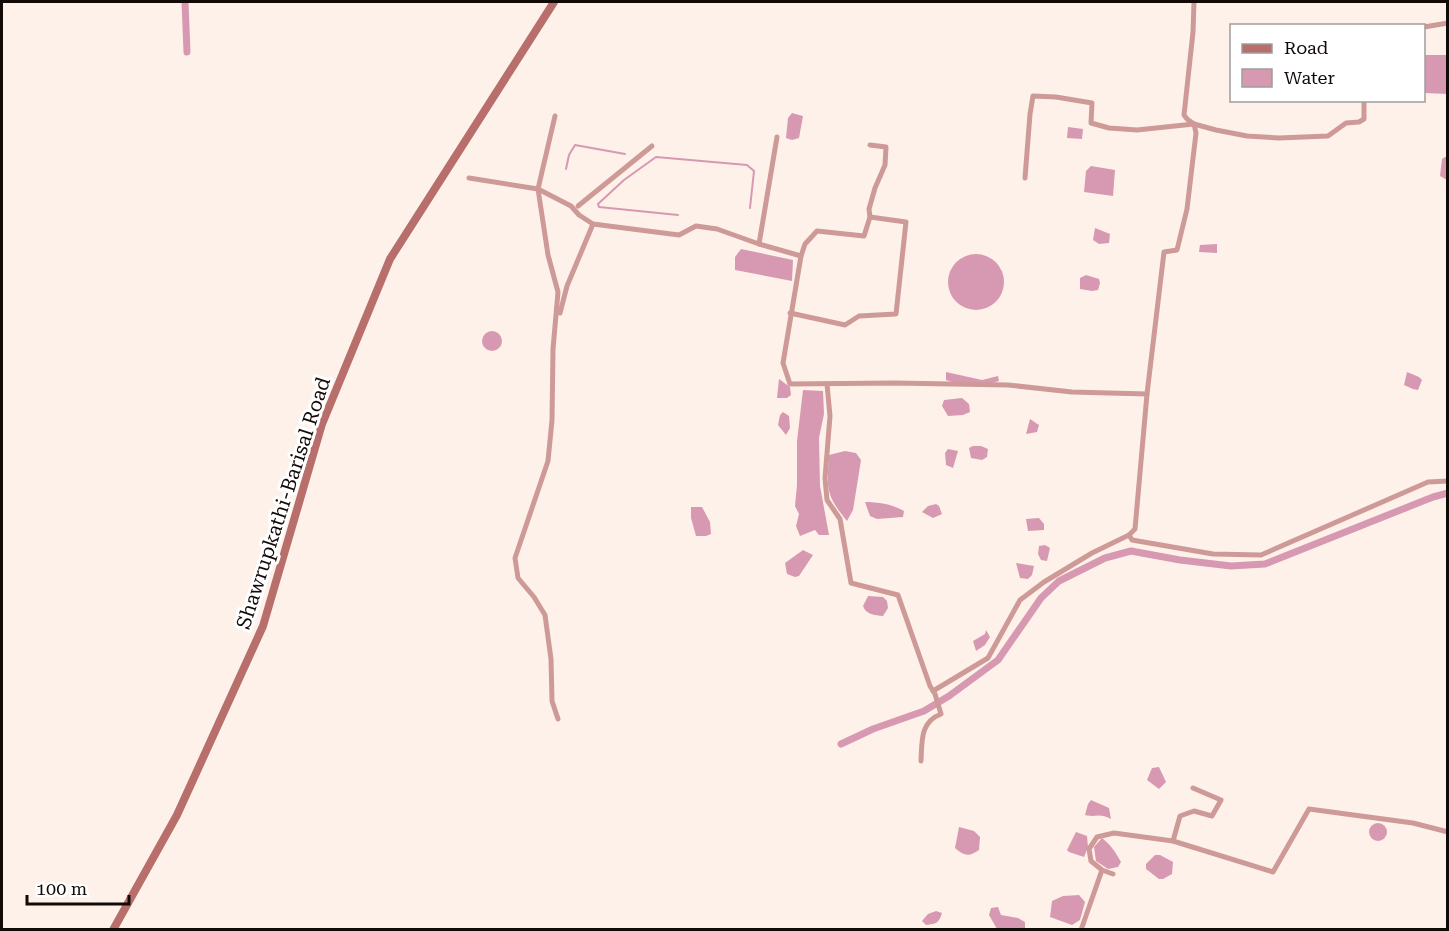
<svg xmlns="http://www.w3.org/2000/svg" width="1449" height="931" viewBox="0 0 1449 931" font-family="'Roboto Serif',serif">
  <style>
    .water { fill: #d799b1 }
    .lines { fill: none; stroke-linecap: round; stroke-linejoin: round }
    .stream { stroke: #d799b1; stroke-width: 2 }
    .canal { stroke: #d799b1; stroke-width: 7 }
    .street { stroke: #ce9a97; stroke-width: 5 }
    .secondary { stroke: #b86e6a; stroke-width: 8 }
    .labels { text-anchor: middle; stroke-width: 6; stroke-linejoin: round; paint-order: stroke }
    .street-label { font-size: 20px; fill: #110a07; stroke: #fff }
  </style>
  <rect width="100%" height="100%" fill="#fef1ea"/>
  <!-- water -->
  <g class="water">
    <path d="M 1424,55 L 1447,55 L 1447,94 L 1424,93 Z"/>
    <path d="M 792,113 L 803,116 L 799,138 L 792,140 L 786,138 L 788,118 Z"/>
    <path d="M 1068,127 L 1083,129 L 1082,139 L 1067,138 Z"/>
    <path d="M 1445,157 L 1447,157 L 1447,180 L 1440,176 L 1442,159 Z"/>
    <path d="M 1091,166 L 1115,170 L 1113,196 L 1084,192 L 1086,171 Z"/>
    <path d="M 1095,228 L 1110,234 L 1109,243 L 1099,244 L 1093,240 Z"/>
    <path d="M 1217,244 L 1217,253 L 1199,252 L 1200,245 Z"/>
    <path d="M 741,249 L 793,260 L 792,281 L 735,270 L 735,257 Z"/>
    <circle cx="976" cy="282" r="28"/>
    <path d="M 1086,275 L 1099,279 L 1100,283 L 1098,290 L 1092,291 L 1080,289 L 1080,278 Z"/>
    <circle cx="492" cy="341" r="10"/>
    <path d="M 946,372 L 982,380 L 998,376 L 999,381 L 992,383 L 952,382 L 946,380 Z"/>
    <path d="M 1407,372 L 1419,377 L 1422,380 L 1418,390 L 1413,389 L 1404,385 Z"/>
    <path d="M 779,379 L 790,387 L 791,395 L 787,398 L 777,398 Z"/>
    <path d="M 803,390 L 823,391 L 824,414 L 819,438 L 820,486 L 829,535 L 819,535 L 815,530 L 800,536 L 796,526 L 799,514 L 795,506 L 797,485 L 797,441 Z"/>
    <path d="M 962,398 L 969,404 L 970,412 L 963,415 L 948,416 L 942,406 L 944,400 Z"/>
    <path d="M 783,412 L 789,416 L 790,428 L 786,435 L 778,425 L 780,415 Z"/>
    <path d="M 1030,419 L 1039,425 L 1037,432 L 1026,434 Z"/>
    <path d="M 973,446 L 981,446 L 988,449 L 987,457 L 982,460 L 971,458 L 969,448 Z"/>
    <path d="M 948,449 L 958,451 L 953,468 L 946,465 L 945,453 Z"/>
    <path d="M 845,451 L 856,453 L 861,460 L 853,510 L 847,521 C 825,494 827,489 829,455 Z"/>
    <path d="M 865,502 C 879,502 892,504 904,511 L 903,517 L 877,519 L 870,516 Z"/>
    <path d="M 936,504 L 939,506 L 942,514 L 933,518 L 922,512 L 928,506 Z"/>
    <path d="M 691,507 L 702,507 L 710,522 L 711,534 L 706,536 L 696,536 L 691,518 Z"/>
    <path d="M 1039,518 L 1044,524 L 1044,530 L 1028,531 L 1026,519 Z"/>
    <path d="M 1045,545 L 1050,548 L 1047,561 L 1041,560 L 1038,554 L 1039,546 Z"/>
    <path d="M 803,550 L 813,555 L 799,576 L 795,577 L 787,574 L 785,563 Z"/>
    <path d="M 1016,563 L 1034,566 L 1032,575 L 1028,579 L 1020,578 Z"/>
    <path d="M 868,596 L 883,597 L 887,601 L 888,608 L 883,616 C 875,615 866,615 863,606 Z"/>
    <path d="M 986,630 L 990,637 L 985,645 L 976,651 L 973,641 L 985,634 Z"/>
    <path d="M 1159,767 L 1166,782 L 1159,789 L 1147,780 L 1152,768 Z"/>
    <path d="M 1091,800 L 1109,808 L 1111,819 C 1099,812 1095,818 1085,815 L 1088,804 Z"/>
    <circle cx="1378" cy="832" r="9"/>
    <path d="M 959,827 L 974,831 L 980,837 L 979,850 C 969,857 964,856 955,848 Z"/>
    <path d="M 1076,832 L 1087,836 L 1088,847 L 1084,857 L 1069,852 L 1067,850 Z"/>
    <path d="M 1102,838 C 1111,845 1116,853 1121,862 L 1118,867 L 1108,869 L 1096,861 L 1094,847 Z"/>
    <path d="M 1155,855 L 1160,855 L 1173,862 L 1172,874 L 1163,879 L 1159,879 L 1146,869 L 1146,864 Z"/>
    <path d="M 1079,895 L 1085,902 L 1080,920 L 1072,925 L 1050,917 L 1052,901 L 1063,896 Z"/>
    <path d="M 998,907 L 1001,915 L 1018,918 L 1025,922 L 1025,928 L 997,929 L 989,915 L 991,908 Z"/>
    <path d="M 936,911 L 942,913 C 939,923 936,924 926,925 L 922,921 L 928,914 Z"/>
  </g>
  <g class="lines">
    <!-- stream -->
    <g class="stream">
      <path d="M 566,169 L 569,155 L 575,145 L 625,154"/>
      <path d="M 678,215 L 599,207 L 598,204 L 624,180 L 656,157 L 747,165 L 754,171 L 750,208"/>
    </g>
    <!-- canal -->
    <g class="canal">
      <path d="M 185,2 L 187,52"/>
      <path d="M 841,744 L 873,729 L 924,711 L 949,696 L 998,660 L 1041,598 L 1059,581 L 1105,558 L 1131,551 L 1180,560 L 1231,566 L 1265,564 L 1433,497 L 1448,493"/>
    </g>
    <!-- street -->
    <g class="street">
      <path d="M 1424,27 L 1448,23"/>
      <path d="M 555,116 L 538,189 L 571,206 L 579,215 L 593,224 L 679,235 L 696,226 L 717,229 L 759,244 L 801,256 L 783,363 L 790,384 L 894,383 L 1008,385 L 1072,392 L 1147,394"/>
      <path d="M 469,178 L 538,189 L 548,255 L 558,292 L 553,349 L 552,420 L 548,461 L 515,558 L 518,578 L 534,597 L 545,615 L 551,659 L 552,701 L 558,719"/>
      <path d="M 1025,178 L 1030,114 L 1033,96 L 1056,97 L 1092,103 L 1091,123 L 1109,128 L 1137,130 L 1194,124 L 1216,130 L 1247,136 L 1279,138 L 1328,136 L 1346,123 L 1359,122 L 1364,119 L 1364,100"/>
      <path d="M 578,206 L 652,146"/>
      <path d="M 759,244 L 777,137"/>
      <path d="M 801,256 L 805,244 L 817,231 L 864,236 L 870,217 L 869,209 L 875,188 L 885,165 L 886,147 L 870,145"/>
      <path d="M 560,313 L 567,286 L 593,224"/>
      <path d="M 790,313 L 845,325 L 859,316 L 896,314 L 906,222 L 870,217"/>
      <path d="M 827,384 L 830,416 L 825,478 L 827,500 L 840,519 L 851,583 L 898,595 L 930,686 L 935,694 L 941,714 C 920,722 922,741 921,761"/>
      <path d="M 1129,535 L 1132,540 L 1213,554 L 1261,555 L 1428,482 L 1448,481"/>
      <path d="M 933,691 L 988,658 L 1020,600 L 1044,582 L 1092,553 L 1129,535 L 1135,529 L 1147,394 L 1164,252 L 1177,250 L 1187,209 L 1196,133 L 1194,124 L 1187,119 L 1184,115 L 1193,32 L 1194,2"/>
      <path d="M 1173,841 L 1180,816 L 1194,811 L 1212,816 L 1221,800 L 1193,788"/>
      <path d="M 1113,874 L 1102,870 L 1091,861 L 1089,849 L 1097,837 L 1114,833 L 1173,841 L 1273,872 L 1309,809 L 1413,823 L 1448,832"/>
      <path d="M 1081,930 L 1102,870"/>
    </g>
    <!-- secondary -->
    <path class="secondary" d="M 113,930 L 177,815 L 263,626 L 322,424 L 390,259 L 554,2"/>
  </g>
  <g class="labels">
    <!-- street labels -->
    <g class="street-label">
      <text transform="translate(283 503) rotate(-72)" y="7">Shawrupkathi-Barisal Road</text>
    </g>
  </g>
  <!-- border -->
  <rect width="1449" height="931" fill="none" stroke="#110a07" stroke-width="6"/>
  <!-- legend -->
  <rect x="1230" y="24" width="195" height="78" fill="#ffffff" stroke="#a09d9c" stroke-width="1.5"/>
  <rect x="1242" y="44" width="30" height="9" fill="#b86e6a" stroke="#a09d9c" stroke-width="1.5"/>
  <text x="1284" y="54" font-size="18" fill="#110a07">Road</text>
  <rect x="1242" y="69" width="30" height="18" fill="#d799b1" stroke="#a09d9c" stroke-width="1.5"/>
  <text x="1284" y="84" font-size="18" fill="#110a07">Water</text>
  <!-- scale -->
  <path d="M27 895v9h102v-9" fill="none" stroke="#110a07" stroke-width="3"/>
  <text x="36" y="895" font-size="18" fill="#110a07" stroke="#ffffff" stroke-width="4.5" paint-order="stroke">100 m</text>
</svg>
